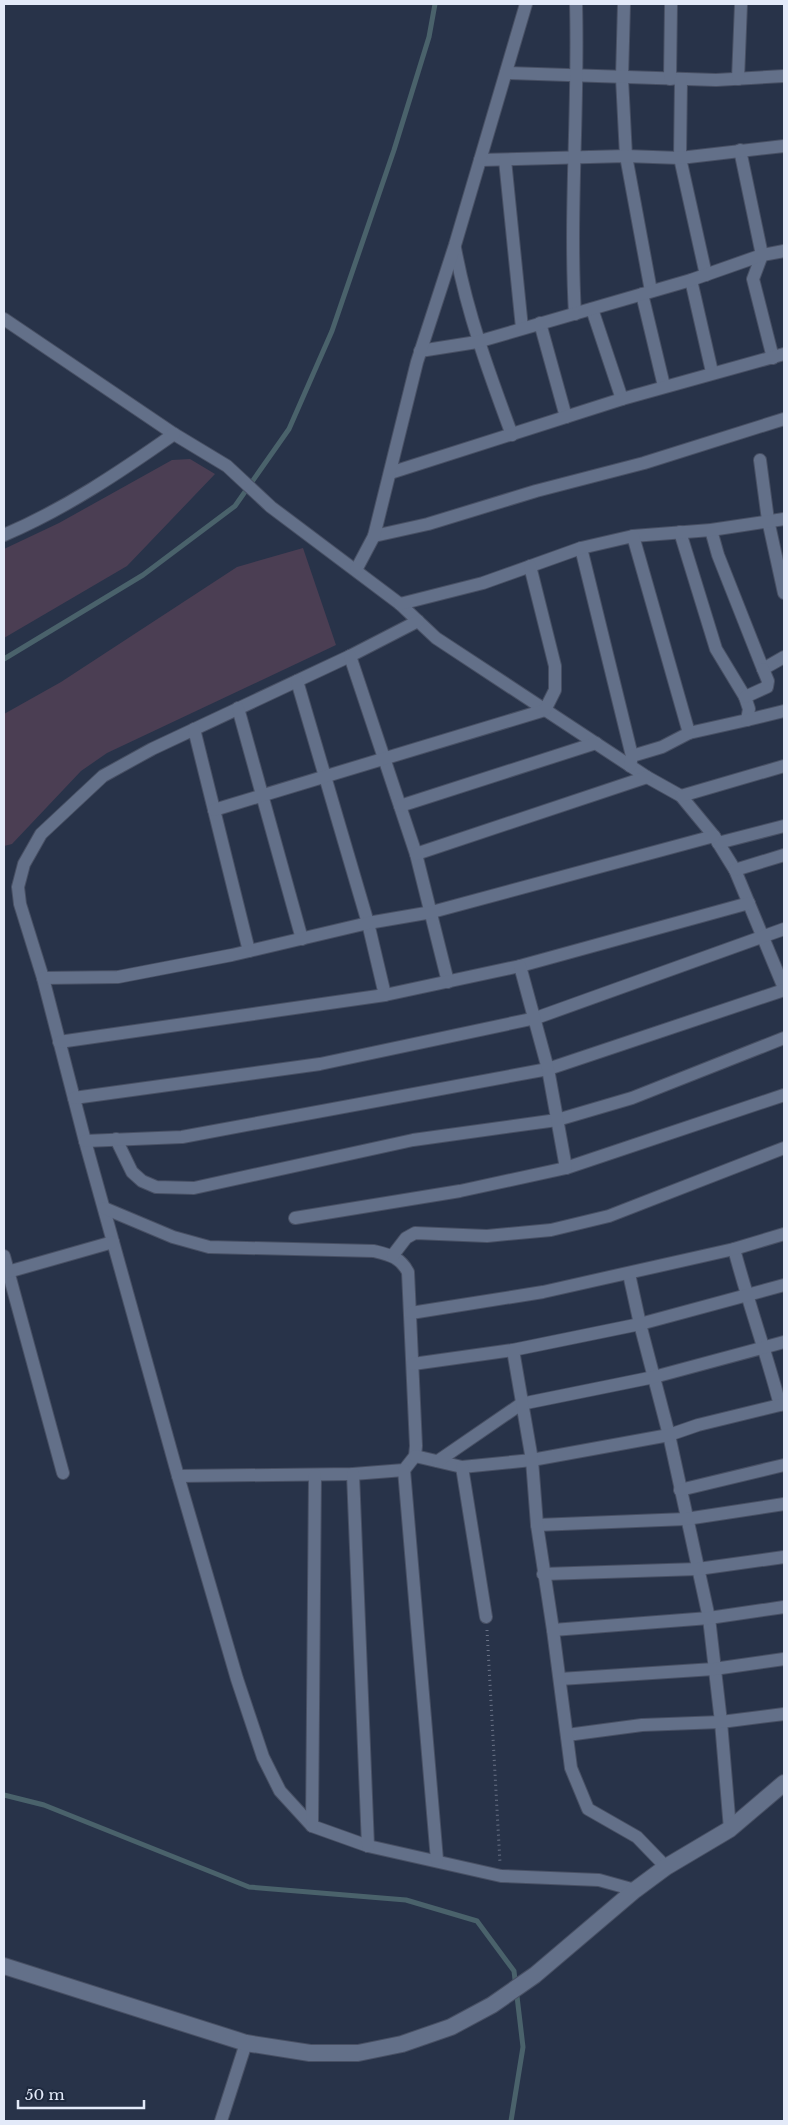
<svg xmlns="http://www.w3.org/2000/svg" width="788" height="2125" viewBox="0 0 788 2125" font-family="'Libre Baskerville',serif">
  <style>
    .green { fill: #4b3e53 }
    .lines { fill: none; stroke-linecap: round; stroke-linejoin: round }
    .stream { stroke: #4a626b; stroke-width: 5 }
    .minor-casing { stroke: #485064; stroke-width: 14 }
    .tertiary-casing { stroke: #485064; stroke-width: 18 }
    .path { stroke: #697286; stroke-width: 3; stroke-dasharray: 1 4; stroke-linecap: butt }
    .minor { stroke: #637089; stroke-width: 12 }
    .tertiary { stroke: #637089; stroke-width: 16 }
  </style>
  <rect width="100%" height="100%" fill="#283349"/>
  <!-- green -->
  <g class="green">
    <path d="M 190,459 L 215,474 L 127,566 L 4,638 L 4,549 L 59,523 L 172,460 Z"/>
    <path d="M 303,548 L 336,645 L 107,753 L 81,771 L 12,844 L 4,846 L 4,714 L 61,682 L 237,567 Z"/>
  </g>
  <g class="lines">
    <!-- stream -->
    <g class="stream">
      <path d="M 4,659 L 143,575 L 235,506 L 289,429 L 332,331 L 394,150 L 429,37 L 435,4"/>
      <path d="M 4,1795 L 44,1805 L 249,1887 L 406,1900 L 477,1921 L 514,1971 L 523,2047 L 511,2121"/>
    </g>
    <!-- minor casing -->
    <g class="minor-casing">
      <g id="minor">
        <path d="M 624,4 L 622,78 L 626,156 L 651,291"/>
        <path d="M 506,73 L 716,80 L 784,76"/>
        <path d="M 670,79 L 671,4"/>
        <path d="M 681,79 L 680,158 L 706,275"/>
        <path d="M 738,79 L 741,4"/>
        <path d="M 740,150 L 762,255 L 753,279 L 773,358"/>
        <path d="M 480,160 L 626,156 L 680,158 L 784,146"/>
        <path d="M 505,160 L 522,328"/>
        <path d="M 455,248 C 467,313 489,373 512,435"/>
        <path d="M 691,280 L 712,372"/>
        <path d="M 642,294 L 664,386"/>
        <path d="M 592,309 L 622,399"/>
        <path d="M 575,314 C 569,210 579,107 576,4"/>
        <path d="M 4,319 L 174,434 L 227,466 L 271,507 L 400,604 L 436,638 L 647,777 L 681,796 L 714,836 L 735,870 L 784,988"/>
        <path d="M 540,323 L 566,417"/>
        <path d="M 420,351 L 477,342 L 691,280 L 762,255 L 784,251"/>
        <path d="M 760,460 L 768,520 L 784,593"/>
        <path d="M 390,473 L 622,399 L 784,354"/>
        <path d="M 711,530 L 718,555 L 763,669 L 784,657"/>
        <path d="M 680,532 L 716,649 L 745,697 L 749,709 L 747,720 L 689,733"/>
        <path d="M 4,535 C 65,509 120,472 174,434"/>
        <path d="M 374,536 L 428,524 L 536,491 L 644,463 L 784,419"/>
        <path d="M 633,536 L 711,530 L 784,519"/>
        <path d="M 581,548 L 632,756"/>
        <path d="M 356,570 L 374,536 L 417,362 L 455,245 L 526,4"/>
        <path d="M 400,604 L 483,583 L 581,548 L 633,536 L 689,733 L 662,747 L 632,756 L 630,766"/>
        <path d="M 418,621 L 350,656 L 152,749 L 103,776 L 41,834 L 24,864 L 18,887 L 20,904 L 43,978 L 85,1141 L 178,1476 L 237,1679 L 263,1757 L 280,1791 L 312,1826 L 368,1846 L 501,1876 L 599,1880 L 635,1890"/>
        <path d="M 350,656 L 416,854 L 448,982"/>
        <path d="M 297,681 L 368,923 L 385,995"/>
        <path d="M 745,697 L 767,687 L 768,681 L 763,669"/>
        <path d="M 238,708 L 302,939"/>
        <path d="M 747,720 L 784,711"/>
        <path d="M 194,729 L 249,951"/>
        <path d="M 681,796 L 784,766"/>
        <path d="M 400,806 L 596,743"/>
        <path d="M 214,810 L 545,710 L 555,690 L 555,666 L 530,566"/>
        <path d="M 718,843 L 784,826"/>
        <path d="M 416,854 L 647,777"/>
        <path d="M 735,870 L 784,855"/>
        <path d="M 43,978 L 118,977 L 232,955 L 368,923 L 432,912 L 714,836"/>
        <path d="M 59,1042 L 385,995 L 520,966 L 749,903"/>
        <path d="M 74,1098 L 320,1064 L 536,1018 L 784,929"/>
        <path d="M 116,1139 L 132,1172 L 142,1181 L 156,1187 L 194,1188 L 413,1140 L 557,1120 L 632,1098 L 784,1038"/>
        <path d="M 85,1141 L 182,1137 L 548,1069 L 784,990"/>
        <path d="M 566,1168 L 784,1095"/>
        <path d="M 104,1208 L 173,1237 L 209,1247 L 374,1251 C 390,1255 400,1257 408,1272 L 416,1446 L 415,1456 L 404,1470 L 353,1474 L 178,1476"/>
        <path d="M 295,1218 L 460,1191 L 566,1168 L 548,1069 L 520,966"/>
        <path d="M 734,1249 C 748,1302 766,1352 780,1405"/>
        <path d="M 393,1255 L 406,1238 L 415,1233 L 487,1236 L 551,1230 L 609,1216 L 784,1148"/>
        <path d="M 4,1256 L 63,1473"/>
        <path d="M 4,1273 L 113,1242"/>
        <path d="M 629,1274 L 640,1324 L 669,1435 L 709,1618 L 721,1722 L 730,1829"/>
        <path d="M 411,1313 L 543,1292 L 734,1249 L 784,1234"/>
        <path d="M 413,1364 L 513,1350"/>
        <path d="M 415,1456 L 462,1467 L 532,1460 L 669,1435 L 698,1425 L 784,1404"/>
        <path d="M 438,1461 L 521,1404 L 654,1377 L 784,1342"/>
        <path d="M 462,1467 L 486,1617"/>
        <path d="M 404,1470 L 437,1860"/>
        <path d="M 353,1474 L 368,1846"/>
        <path d="M 680,1490 L 784,1465"/>
        <path d="M 537,1525 L 686,1519 L 784,1504"/>
        <path d="M 543,1574 L 698,1569 L 784,1557"/>
        <path d="M 553,1630 L 709,1618 L 784,1607"/>
        <path d="M 560,1679 L 714,1669 L 784,1659"/>
        <path d="M 567,1735 L 642,1725 L 721,1722 L 784,1714"/>
        <path d="M 312,1826 L 315,1475"/>
        <path d="M 666,1867 L 637,1837 L 588,1809 L 571,1768 L 553,1630 L 537,1525 L 532,1460 L 513,1350 L 640,1324 L 784,1285"/>
        <path d="M 221,2121 L 246,2043"/>
      </g>
    </g>
    <!-- tertiary casing -->
    <g class="tertiary-casing">
      <path id="tertiary" d="M 4,1966 L 246,2043 L 310,2053 L 358,2053 L 402,2044 L 451,2027 L 492,2005 L 535,1975 L 635,1890 L 666,1867 L 730,1829 L 784,1783"/>
    </g>
    <!-- path -->
    <path class="path" d="M 487,1630 L 500,1863"/>
    <!-- minor -->
    <use href="#minor" class="minor"/>
    <!-- tertiary -->
    <use href="#tertiary" class="tertiary"/>
  </g>
  <!-- border -->
  <rect width="788" height="2125" fill="none" stroke="#e3eaf9" stroke-width="10"/>
  <!-- scale -->
  <path d="M18 2100v8h126v-8" fill="none" stroke="#e3eaf9" stroke-width="2.5"/>
  <text x="25" y="2100" font-size="15" fill="#e3eaf9" stroke="#1e293e" stroke-width="4" paint-order="stroke">50 m</text>
</svg>
